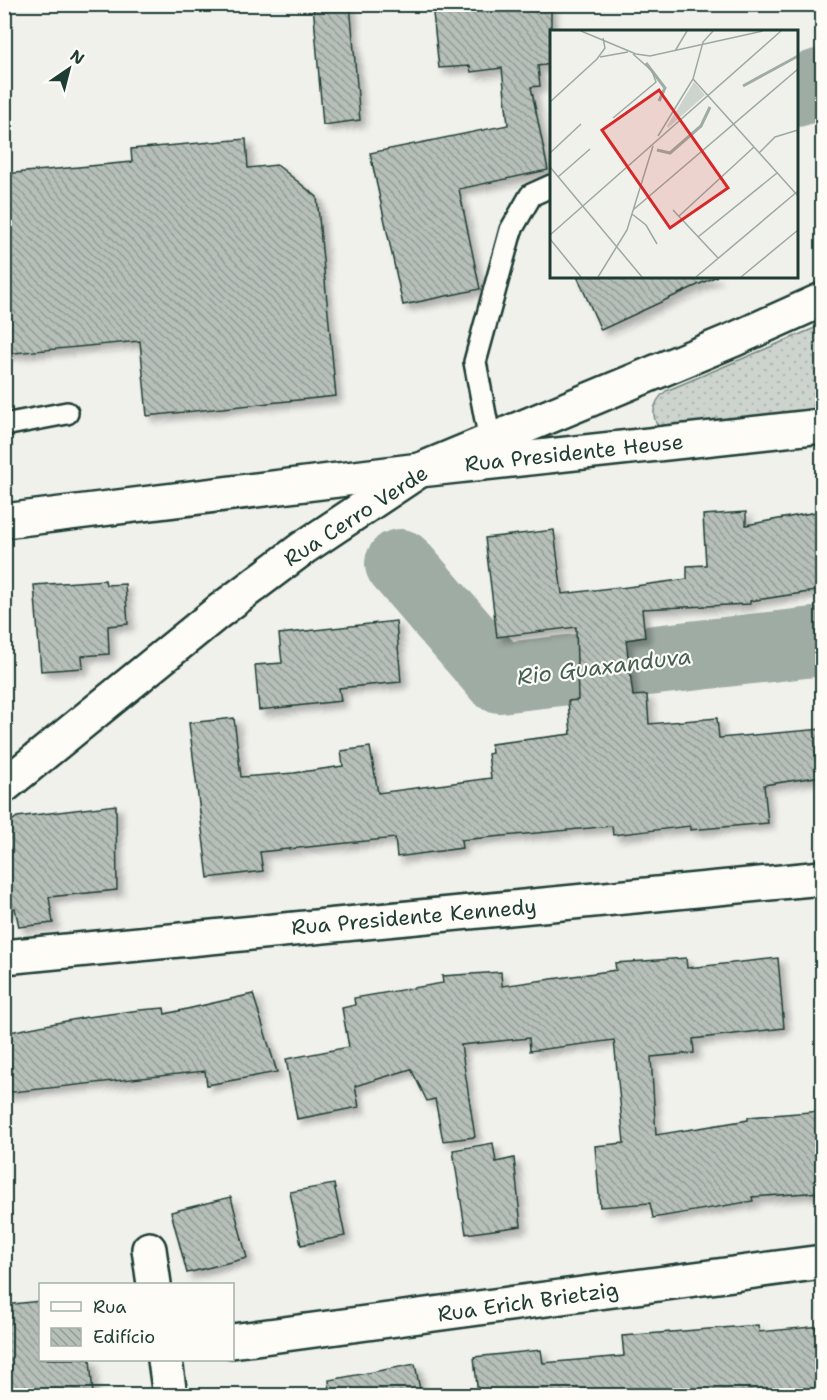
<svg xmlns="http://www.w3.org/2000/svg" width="827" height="1400" viewBox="0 0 827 1400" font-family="'Shantell Sans',sans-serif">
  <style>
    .grass { fill: url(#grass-dots); stroke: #768880; stroke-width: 1.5 }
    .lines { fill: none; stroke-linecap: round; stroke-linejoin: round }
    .river { stroke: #9faca4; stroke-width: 70 }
    .building { fill: url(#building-back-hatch); stroke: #1f3d34; stroke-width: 1.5; filter: url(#shadow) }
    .service-casing { stroke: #1f3d34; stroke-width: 26 }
    .minor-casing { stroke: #1f3d34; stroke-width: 38 }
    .service { stroke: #fdfcf7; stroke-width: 21 }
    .minor { stroke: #fdfcf7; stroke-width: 33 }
    .labels { text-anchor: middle; stroke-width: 4.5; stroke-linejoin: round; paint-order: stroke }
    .street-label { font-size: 21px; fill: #1f3d34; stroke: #fdfcf7 }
    .water-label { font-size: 22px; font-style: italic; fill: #455e56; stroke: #fdfcf7 }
    .inset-river { fill: none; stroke: #9faca4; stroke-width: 3 }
    .inset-road { fill: none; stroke: #9ca9a2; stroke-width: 1.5 }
    .view { fill: #d62828; fill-opacity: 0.15; stroke: #d62828; stroke-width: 3 }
    .inset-edge { fill: none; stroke: #1f3d34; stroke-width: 3 }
  </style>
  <defs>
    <pattern id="grass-dots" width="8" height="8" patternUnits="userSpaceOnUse" patternTransform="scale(1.5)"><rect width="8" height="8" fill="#cdd3cd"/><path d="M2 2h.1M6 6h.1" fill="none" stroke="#b0b6b1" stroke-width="1.8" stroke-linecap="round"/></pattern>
    <pattern id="building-back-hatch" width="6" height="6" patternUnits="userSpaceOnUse" patternTransform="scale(1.5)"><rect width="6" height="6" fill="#b6bfb8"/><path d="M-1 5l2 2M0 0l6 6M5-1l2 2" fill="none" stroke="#939c96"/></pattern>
    <filter id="shadow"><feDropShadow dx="5.5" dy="5.5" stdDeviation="3" flood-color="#0004"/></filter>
  </defs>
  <rect width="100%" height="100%" fill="#f0f1eb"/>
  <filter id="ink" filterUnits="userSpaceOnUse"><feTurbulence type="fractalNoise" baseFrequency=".0167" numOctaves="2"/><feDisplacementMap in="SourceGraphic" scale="12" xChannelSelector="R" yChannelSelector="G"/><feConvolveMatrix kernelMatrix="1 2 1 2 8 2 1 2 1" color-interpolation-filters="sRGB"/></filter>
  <g filter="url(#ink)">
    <!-- grass -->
    <path class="grass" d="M 822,325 L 822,420 L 663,433 C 650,419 651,403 666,391 Z"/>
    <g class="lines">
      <!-- river -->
      <g class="river">
        <path d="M 796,92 L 822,83"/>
        <path d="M 400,564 L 499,678 L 822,641"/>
      </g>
    </g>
    <!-- building -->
    <g class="building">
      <path d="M 313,4 L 350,4 L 360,120 L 323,125 Z"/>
      <path d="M 432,4 L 551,4 L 551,64 L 538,66 L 540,86 L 531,87 L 548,170 L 459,189 L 480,289 L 403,305 L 370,153 L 508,125 L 502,68 L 471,72 L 470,66 L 439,68 Z"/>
      <path d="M 246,139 L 248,168 L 277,165 L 317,197 L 336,396 L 147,416 L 140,341 L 4,354 L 4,174 L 132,162 L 131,149 Z"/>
      <path d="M 577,276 L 717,276 L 601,330 Z"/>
      <path d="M 822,511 L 822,590 L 750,601 L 750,604 L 642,609 L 645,637 L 626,640 L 633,696 L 647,695 L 649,724 L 717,718 L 719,738 L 822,729 L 822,776 L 764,785 L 768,823 L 690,830 L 690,826 L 613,835 L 612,826 L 461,840 L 462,848 L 397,857 L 395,838 L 260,852 L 263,871 L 208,878 L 189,723 L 234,718 L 241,777 L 294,773 L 343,766 L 341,751 L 370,747 L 378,793 L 491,778 L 488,754 L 492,753 L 491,744 L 571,734 L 568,701 L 578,700 L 576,627 L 497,637 L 485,538 L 554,530 L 562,594 L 619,587 L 620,588 L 687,579 L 687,566 L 706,565 L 703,515 L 746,512 L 746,525 Z"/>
      <path d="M 105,580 L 106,585 L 125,584 L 128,624 L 108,626 L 109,654 L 82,656 L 83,668 L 41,671 L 34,585 Z"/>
      <path d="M 396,621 L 401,682 L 339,688 L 341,701 L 259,710 L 255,665 L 282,663 L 279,634 Z"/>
      <path d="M 116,805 L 117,890 L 49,897 L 53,923 L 19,927 L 15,908 L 4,910 L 4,827 L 17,817 Z"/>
      <path d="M 686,958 L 687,968 L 778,958 L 784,1028 L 693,1039 L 694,1053 L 651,1057 L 656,1135 L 748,1120 L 748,1117 L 822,1111 L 822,1192 L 752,1197 L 753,1201 L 653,1218 L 650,1203 L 600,1207 L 595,1146 L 624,1143 L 614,1040 L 530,1051 L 529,1038 L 461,1045 L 475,1137 L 443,1141 L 435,1099 L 427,1101 L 411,1069 L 355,1086 L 359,1107 L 297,1119 L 286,1059 L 349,1047 L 342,1008 L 355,1005 L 354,998 L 443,983 L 442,976 L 501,972 L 502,986 L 616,970 L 615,963 Z"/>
      <path d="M 253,994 L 277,1072 L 207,1085 L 205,1071 L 4,1093 L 4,1033 L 87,1017 L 140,1010 L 164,1008 L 165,1014 Z"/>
      <path d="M 493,1143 L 496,1162 L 514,1158 L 521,1226 L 466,1234 L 453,1150 Z"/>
      <path d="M 334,1184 L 345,1236 L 301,1245 L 290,1192 Z"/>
      <path d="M 231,1197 L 247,1258 L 187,1273 L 171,1212 Z"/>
      <path d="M 40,1301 L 40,1359 L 90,1359 L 93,1395 L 4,1395 L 4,1305 Z"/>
      <path d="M 758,1325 L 759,1332 L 822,1326 L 822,1395 L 478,1395 L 474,1357 L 541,1350 L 543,1363 L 624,1356 L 622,1336 Z"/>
      <path d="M 415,1364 L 421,1395 L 330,1395 L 329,1380 Z"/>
    </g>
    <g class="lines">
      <!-- service casing -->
      <g class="service-casing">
        <g id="service">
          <path d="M 4,425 L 67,413"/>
          <path d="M 490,441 L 475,362 L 511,230 L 531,195 L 551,186"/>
        </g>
      </g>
      <!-- minor casing -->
      <g class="minor-casing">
        <g id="minor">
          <path d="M 4,521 L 420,470 L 822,426"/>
          <path d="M 4,786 L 218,612 L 303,548 L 420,470 L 735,339 L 822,300"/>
          <path d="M 4,957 L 822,878"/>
          <path d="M 149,1249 L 154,1284"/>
          <path d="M 232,1341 L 822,1262"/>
          <path d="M 165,1360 L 170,1396"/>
        </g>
      </g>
      <!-- service -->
      <use href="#service" class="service"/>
      <!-- minor -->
      <use href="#minor" class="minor"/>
    </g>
  </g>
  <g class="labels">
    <!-- street labels -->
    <g class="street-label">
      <text transform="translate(574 453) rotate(-6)" y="7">Rua Presidente Heuse</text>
      <text transform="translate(356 516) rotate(-33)" y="7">Rua Cerro Verde</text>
      <text transform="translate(414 917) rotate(-5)" y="7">Rua Presidente Kennedy</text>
      <text transform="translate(528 1302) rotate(-8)" y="7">Rua Erich Brietzig</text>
    </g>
    <!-- water labels -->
    <g class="water-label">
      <text transform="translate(604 666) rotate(-7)" y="8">Rio Guaxanduva</text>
    </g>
  </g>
  <!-- overview -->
  <g transform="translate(550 30)">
    <rect width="248" height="248" fill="#f0f1eb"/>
    <path d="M 144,52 L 155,65 L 118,98 L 117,96 Z" fill="#cdd3cd"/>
    <path class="inset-river" d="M 96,33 L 115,58 L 109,71M 193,56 L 248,26M 107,120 L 120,123 L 151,96 L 160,77"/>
    <path class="inset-road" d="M 31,1 L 86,24 L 100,26 L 213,1M 125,21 L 137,1M 50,27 L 78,22M 143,49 L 248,166M 0,72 L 47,29 L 55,18 L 53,8M 63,88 L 106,52 L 102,41 L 83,24M 108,106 L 143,49 L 153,12 L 163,1M 0,123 L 31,94M 209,123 L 225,107 L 248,100M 0,137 L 92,247M 8,147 L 40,119M 83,180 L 248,39M 123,180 L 168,228M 82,184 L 96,195 L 107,214M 129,186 L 204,117M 0,205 L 231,1M 148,207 L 227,143M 0,209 L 31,247M 48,247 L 77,200 L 103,116M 146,247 L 248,161M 191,247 L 248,200"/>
    <path class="view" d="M 109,60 L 178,158 L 120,198 L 52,100 Z"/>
    <rect width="248" height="248" class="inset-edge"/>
  </g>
  <!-- margin -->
  <rect width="827" height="1400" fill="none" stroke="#fdfcf7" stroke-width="24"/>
  <rect x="12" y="12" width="803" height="1376" fill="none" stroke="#1f3d34" stroke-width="2" filter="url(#ink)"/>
  <!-- legend -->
  <rect x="39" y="1283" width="195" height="78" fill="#fdfcf7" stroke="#a4b0a9" stroke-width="1.5"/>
  <rect x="51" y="1302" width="30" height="9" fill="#fdfcf7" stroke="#a4b0a9" stroke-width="1.5"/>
  <text x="93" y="1313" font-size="18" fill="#1f3d34">Rua</text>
  <rect x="51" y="1328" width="30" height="18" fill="url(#building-back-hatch)" stroke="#a4b0a9" stroke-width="1.5"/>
  <text x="93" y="1343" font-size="18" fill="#1f3d34">Edifício</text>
  <!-- north arrow -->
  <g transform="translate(69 69) rotate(35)" stroke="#fdfcf7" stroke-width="4.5" paint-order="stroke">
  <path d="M0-4.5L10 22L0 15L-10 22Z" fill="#1f3d34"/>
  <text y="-9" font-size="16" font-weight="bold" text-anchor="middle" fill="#1f3d34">N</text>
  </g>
</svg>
